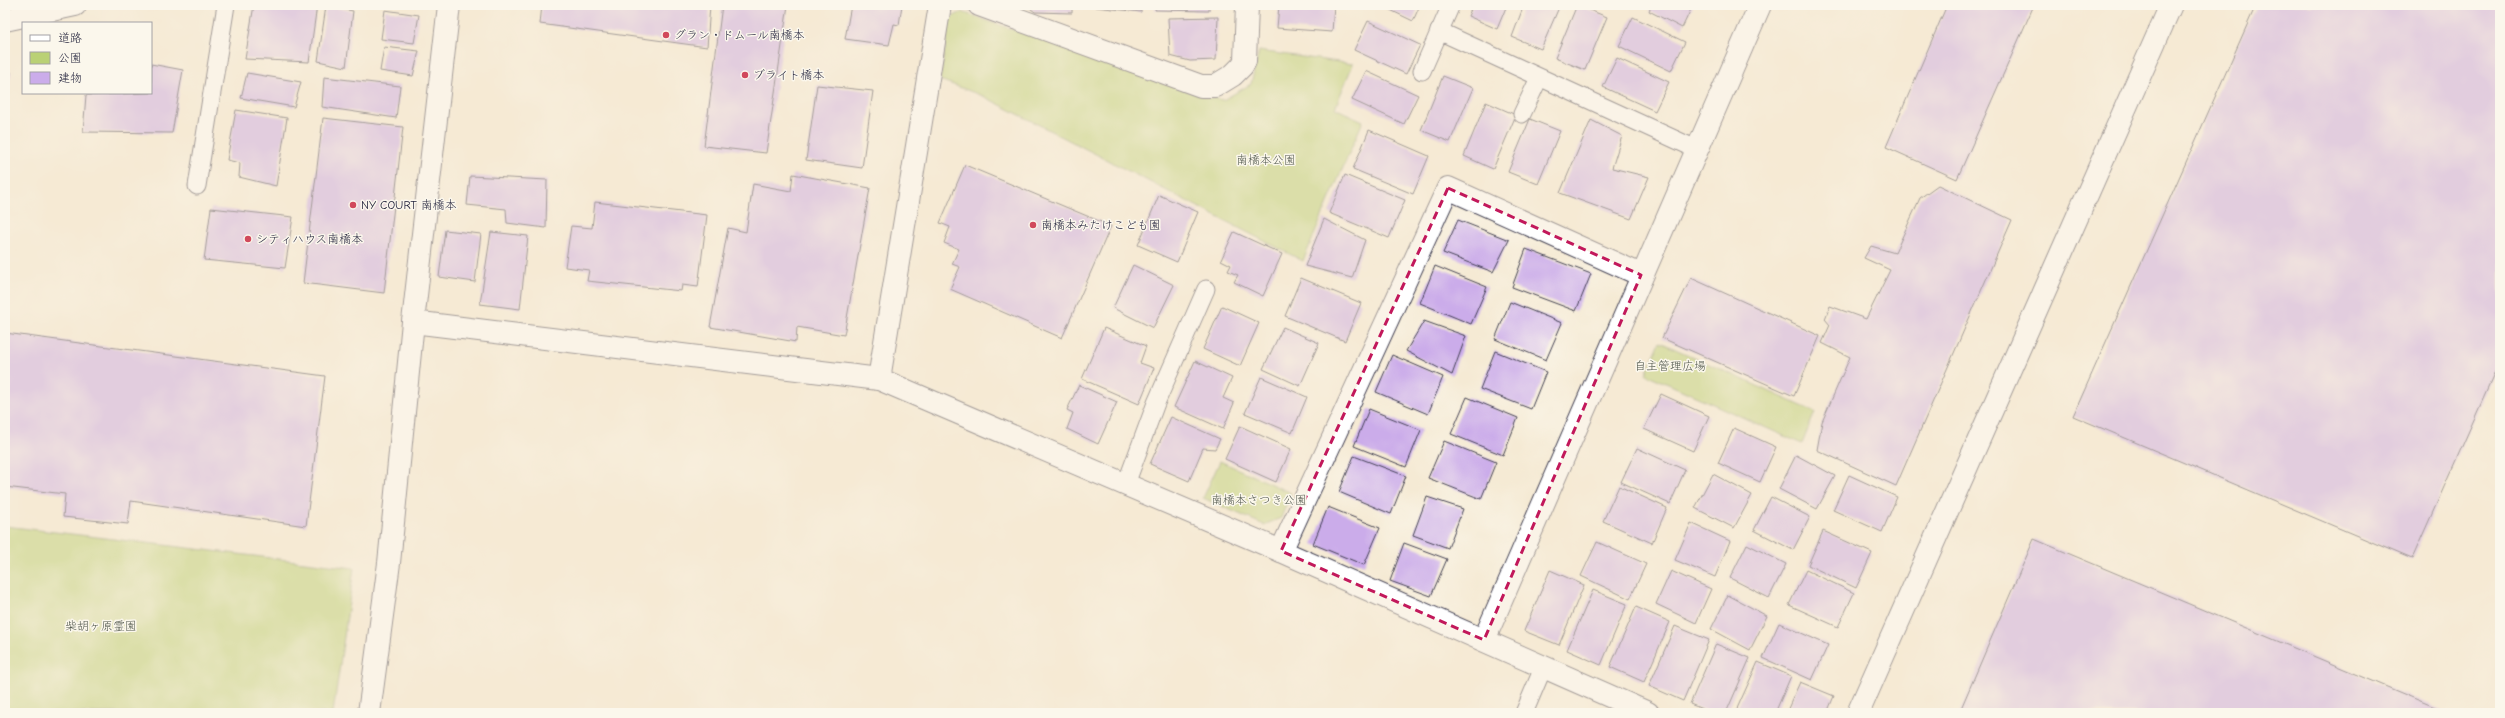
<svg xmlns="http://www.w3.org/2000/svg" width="2505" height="718" viewBox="0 0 2505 718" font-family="'Comic Neue','Klee One',sans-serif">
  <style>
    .green { fill: #bad175; stroke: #6e7a58 }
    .building { fill: #cbacea }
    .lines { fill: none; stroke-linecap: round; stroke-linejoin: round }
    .service-casing { stroke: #424052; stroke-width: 19 }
    .minor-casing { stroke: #424052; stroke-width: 24 }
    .tertiary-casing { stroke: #424052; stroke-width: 24 }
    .service { stroke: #fff; stroke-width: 17 }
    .minor { stroke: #fff; stroke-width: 22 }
    .tertiary { stroke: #fff; stroke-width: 22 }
    .marked { fill: none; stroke: #c2185b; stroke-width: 3; stroke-dasharray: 8 5; stroke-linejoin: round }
    .poi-dot { fill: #d1495b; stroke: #fbf7ec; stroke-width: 1.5 }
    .labels { text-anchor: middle; stroke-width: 3; stroke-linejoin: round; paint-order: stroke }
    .poi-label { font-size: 12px; fill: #22223b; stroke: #fbf7ec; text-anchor: start }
    .park-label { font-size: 12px; fill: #50574c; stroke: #fbf7ec }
  </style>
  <rect width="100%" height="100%" fill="#fbf7ec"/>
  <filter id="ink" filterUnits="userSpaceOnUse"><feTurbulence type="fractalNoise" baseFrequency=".025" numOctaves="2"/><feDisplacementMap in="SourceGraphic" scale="8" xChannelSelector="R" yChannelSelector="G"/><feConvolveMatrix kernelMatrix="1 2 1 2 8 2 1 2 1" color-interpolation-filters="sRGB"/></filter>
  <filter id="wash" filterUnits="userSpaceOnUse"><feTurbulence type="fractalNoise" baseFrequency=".012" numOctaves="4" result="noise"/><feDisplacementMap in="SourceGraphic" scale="16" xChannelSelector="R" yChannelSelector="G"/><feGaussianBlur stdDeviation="0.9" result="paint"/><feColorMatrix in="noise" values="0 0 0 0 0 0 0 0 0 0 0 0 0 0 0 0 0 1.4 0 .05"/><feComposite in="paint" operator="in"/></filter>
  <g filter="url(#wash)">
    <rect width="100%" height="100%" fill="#f5ead4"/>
    <!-- green -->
    <g class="green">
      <path d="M 962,12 L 1206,97 L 1223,100 L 1251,84 L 1259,51 L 1353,64 L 1335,108 L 1363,121 L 1303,261 L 983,96 L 940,80 L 950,18 Z"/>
      <path d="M 1660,342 L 1815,412 L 1802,444 L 1646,374 Z"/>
      <path d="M 1220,461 L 1291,493 L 1281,518 L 1264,525 L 1203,498 Z"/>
      <path d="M 5,526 L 354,568 L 333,713 L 5,713 Z"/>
    </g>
    <g id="blocks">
      <!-- building -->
      <g class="building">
        <path d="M 254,5 L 317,5 L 309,62 L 245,59 Z"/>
        <path d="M 542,5 L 710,5 L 707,47 L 540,24 Z"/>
        <path d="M 722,5 L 788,5 L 766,153 L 704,146 Z"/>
        <path d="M 851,5 L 902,5 L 899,25 L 894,24 L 889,45 L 845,39 Z"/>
        <path d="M 1026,5 L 1072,5 L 1072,13 L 1035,12 Z"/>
        <path d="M 1096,5 L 1141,5 L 1141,12 L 1095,7 Z"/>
        <path d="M 1156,5 L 1209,5 L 1209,11 L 1155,10 Z"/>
        <path d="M 1279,5 L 1334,5 L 1332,32 L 1277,28 Z"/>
        <path d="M 1380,5 L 1420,5 L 1413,21 Z"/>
        <path d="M 1473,5 L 1507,5 L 1497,29 L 1468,16 Z"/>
        <path d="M 1524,5 L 1560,5 L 1541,49 L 1512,37 Z"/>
        <path d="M 1577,5 L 1607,17 L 1585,70 L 1555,58 Z"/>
        <path d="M 1652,5 L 1693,5 L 1682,28 L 1649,11 Z"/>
        <path d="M 1947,5 L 2034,5 L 1957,179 L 1886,147 Z"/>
        <path d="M 2256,5 L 2500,5 L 2500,361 L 2412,559 L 2073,416 Z"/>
        <path d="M 326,6 L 353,11 L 346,67 L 318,61 Z"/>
        <path d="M 385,10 L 419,15 L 414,43 L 381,39 Z"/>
        <path d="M 1218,17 L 1216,60 L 1190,61 L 1170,56 L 1168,18 Z"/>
        <path d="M 1633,17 L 1685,42 L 1671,71 L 1619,46 Z"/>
        <path d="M 1368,21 L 1420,45 L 1406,74 L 1354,50 Z"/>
        <path d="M 384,47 L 419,51 L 413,76 L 380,71 Z"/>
        <path d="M 1617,58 L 1669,82 L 1655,111 L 1603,87 Z"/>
        <path d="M 151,64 L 183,70 L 172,133 L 83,132 L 86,95 L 151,93 Z"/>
        <path d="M 5,69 L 11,72 L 6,111 L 5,111 Z"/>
        <path d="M 1366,71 L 1418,95 L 1404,124 L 1352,100 Z"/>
        <path d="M 247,73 L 301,82 L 294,107 L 241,98 Z"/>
        <path d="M 1443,76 L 1473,88 L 1450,142 L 1421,130 Z"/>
        <path d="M 324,77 L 400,86 L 396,118 L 322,107 Z"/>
        <path d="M 817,85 L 873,91 L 862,168 L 806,160 Z"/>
        <path d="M 1486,102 L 1516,115 L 1493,169 L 1464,156 Z"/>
        <path d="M 236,110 L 287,118 L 276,186 L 239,177 L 240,163 L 227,160 Z"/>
        <path d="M 323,118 L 403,127 L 384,293 L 303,283 Z"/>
        <path d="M 1530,119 L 1560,131 L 1538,184 L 1508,172 Z"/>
        <path d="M 1591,120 L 1622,136 L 1612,168 L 1649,177 L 1631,219 L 1560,193 Z"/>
        <path d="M 1369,130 L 1429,156 L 1413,194 L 1353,169 Z"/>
        <path d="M 965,165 L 1111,226 L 1062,338 L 950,289 L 960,267 L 952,264 L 959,249 L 944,243 L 950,227 L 940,223 Z"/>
        <path d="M 793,174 L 870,188 L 844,335 L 797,327 L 796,342 L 710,327 L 728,228 L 746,232 L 753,184 L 791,191 Z"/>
        <path d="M 1345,175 L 1405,200 L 1389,238 L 1329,213 Z"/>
        <path d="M 470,176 L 547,180 L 546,228 L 507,223 L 506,209 L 467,205 Z"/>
        <path d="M 1938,185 L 2012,220 L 1896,486 L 1817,450 L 1822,422 L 1850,357 L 1822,343 L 1830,325 L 1825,319 L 1830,306 L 1866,319 L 1890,270 L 1864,258 L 1871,246 L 1895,253 L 1920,198 Z"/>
        <path d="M 1159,195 L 1198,212 L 1177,262 L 1138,245 Z"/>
        <path d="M 595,202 L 707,215 L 698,287 L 682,285 L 681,291 L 587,281 L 589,270 L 565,267 L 571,226 L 592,228 Z"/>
        <path d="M 211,208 L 293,217 L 285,268 L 204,260 Z"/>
        <path d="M 1324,219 L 1365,240 L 1352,278 L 1305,266 Z"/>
        <path d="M 1458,220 L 1509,240 L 1493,272 L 1443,253 Z"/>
        <path d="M 445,230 L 481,234 L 475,282 L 439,277 Z"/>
        <path d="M 491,232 L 528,236 L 520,309 L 480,304 Z"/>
        <path d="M 1234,232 L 1282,254 L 1263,296 L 1234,282 L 1238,275 L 1228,271 L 1231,265 L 1221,260 Z"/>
        <path d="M 1526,249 L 1591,274 L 1576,311 L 1512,287 Z"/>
        <path d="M 1133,265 L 1174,285 L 1153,328 L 1113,308 Z"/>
        <path d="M 1435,266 L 1487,287 L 1471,324 L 1420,303 Z"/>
        <path d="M 1301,278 L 1361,303 L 1345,341 L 1285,316 Z"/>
        <path d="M 1691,278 L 1820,336 L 1794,396 L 1662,338 Z"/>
        <path d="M 1510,302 L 1562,323 L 1546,360 L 1495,339 Z"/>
        <path d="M 1222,306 L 1259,323 L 1240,366 L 1203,349 Z"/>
        <path d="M 1424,321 L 1466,336 L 1452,375 L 1406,351 Z"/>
        <path d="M 1283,327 L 1319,343 L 1300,386 L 1263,369 Z"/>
        <path d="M 1104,328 L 1146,346 L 1140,363 L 1154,368 L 1139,404 L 1082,379 Z"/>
        <path d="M 5,333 L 325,376 L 306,526 L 131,501 L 128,524 L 63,517 L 65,494 L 5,487 Z"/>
        <path d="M 1495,351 L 1546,372 L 1531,409 L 1480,389 Z"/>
        <path d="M 1392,355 L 1443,377 L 1428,414 L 1376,392 Z"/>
        <path d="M 1195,361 L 1232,378 L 1223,398 L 1234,403 L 1223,429 L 1174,407 Z"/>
        <path d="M 1261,377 L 1307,397 L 1292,433 L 1245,413 Z"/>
        <path d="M 1079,385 L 1117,402 L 1098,444 L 1067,429 L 1073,413 L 1067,410 Z"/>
        <path d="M 1661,394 L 1709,416 L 1693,451 L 1644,429 Z"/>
        <path d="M 1467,397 L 1518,418 L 1503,455 L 1451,434 Z"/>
        <path d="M 1369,409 L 1421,430 L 1406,467 L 1354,446 Z"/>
        <path d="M 1171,417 L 1220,439 L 1215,449 L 1203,448 L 1189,481 L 1150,464 Z"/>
        <path d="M 1240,426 L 1291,449 L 1276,482 L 1225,459 Z"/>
        <path d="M 1734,428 L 1776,447 L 1760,482 L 1718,463 Z"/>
        <path d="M 1444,441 L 1496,462 L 1481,499 L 1428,478 Z"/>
        <path d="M 1637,448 L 1685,470 L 1670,504 L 1621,482 Z"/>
        <path d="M 1796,455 L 1835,476 L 1817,509 L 1779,489 Z"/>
        <path d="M 1354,456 L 1406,476 L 1391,514 L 1339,492 Z"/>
        <path d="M 1713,474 L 1752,495 L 1734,528 L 1695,508 Z"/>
        <path d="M 1849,475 L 1897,497 L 1882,532 L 1833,510 Z"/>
        <path d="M 1619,486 L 1667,508 L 1652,543 L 1603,521 Z"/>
        <path d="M 1427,497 L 1463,509 L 1448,548 L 1413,535 Z"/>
        <path d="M 1771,497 L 1810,517 L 1793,550 L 1754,530 Z"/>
        <path d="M 1328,507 L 1380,528 L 1364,565 L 1313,544 Z"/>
        <path d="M 1691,523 L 1730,541 L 1715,577 L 1675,560 Z"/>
        <path d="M 1823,531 L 1872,553 L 1856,588 L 1808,565 Z"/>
        <path d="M 2034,539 L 2449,713 L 1959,713 Z"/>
        <path d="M 1597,542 L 1646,564 L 1630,599 L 1581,576 Z"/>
        <path d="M 1404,543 L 1447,559 L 1431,596 L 1390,581 Z"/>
        <path d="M 1747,544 L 1786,564 L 1769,598 L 1730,578 Z"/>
        <path d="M 1550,570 L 1584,585 L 1559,645 L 1524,631 Z"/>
        <path d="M 1806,570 L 1854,593 L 1838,627 L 1789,605 Z"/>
        <path d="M 1671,571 L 1711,589 L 1696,623 L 1656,604 Z"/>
        <path d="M 1593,590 L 1627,604 L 1601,665 L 1567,650 Z"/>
        <path d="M 1728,595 L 1767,616 L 1750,650 L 1711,629 Z"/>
        <path d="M 1636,607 L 1670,622 L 1644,682 L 1610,667 Z"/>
        <path d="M 1779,623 L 1828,645 L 1812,680 L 1763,658 Z"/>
        <path d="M 1675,626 L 1709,640 L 1683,701 L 1649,686 Z"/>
        <path d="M 1716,644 L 1750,658 L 1726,713 L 1712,713 L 1690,704 Z"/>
        <path d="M 1758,662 L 1791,676 L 1775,713 L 1735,713 Z"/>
        <path d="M 1800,682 L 1834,696 L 1827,713 L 1786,713 Z"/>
      </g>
    </g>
  </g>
  <g filter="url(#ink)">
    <use href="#blocks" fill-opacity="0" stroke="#424052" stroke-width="1"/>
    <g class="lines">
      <!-- service casing -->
      <g class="service-casing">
        <g id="service">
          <path d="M 1439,31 L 1696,149"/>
          <path d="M 1422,71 L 1451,5"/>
          <path d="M 1522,114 L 1539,78"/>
          <path d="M 197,186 L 226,5"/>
          <path d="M 1126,484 L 1156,403 L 1206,289"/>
          <path d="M 1524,713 L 1543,668"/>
        </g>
      </g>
      <!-- minor casing -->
      <g class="minor-casing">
        <g id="minor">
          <path d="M 449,5 L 413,322 L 879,379 L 1281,551 L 1648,713"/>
          <path d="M 979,5 L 1201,86 L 1215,86 L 1233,75 L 1242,66 L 1245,61 L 1247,5"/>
          <path d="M 5,20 L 75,5"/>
          <path d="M 879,379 L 940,5"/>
          <path d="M 1281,551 L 1448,188 L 1641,275"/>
          <path d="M 1484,640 L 1760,5"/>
          <path d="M 1858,713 L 2171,5"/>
        </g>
      </g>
      <!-- tertiary casing -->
      <g class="tertiary-casing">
        <path id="tertiary" d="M 369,713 L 389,563 L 413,322"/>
      </g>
      <!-- service -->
      <use href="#service" class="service"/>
      <!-- minor -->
      <use href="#minor" class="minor"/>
      <!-- tertiary -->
      <use href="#tertiary" class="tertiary"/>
    </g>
  </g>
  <!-- marked area -->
  <path d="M0 0H2505V718H0ZM 1448,188 L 1641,275 L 1484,640 L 1281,551 Z" fill="#f5ead4" fill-opacity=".55" fill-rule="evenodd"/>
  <path class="marked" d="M 1448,188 L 1641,275 L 1484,640 L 1281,551 Z"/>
  <!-- markers -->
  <g class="poi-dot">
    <circle cx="666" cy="35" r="4"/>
    <circle cx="745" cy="75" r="4"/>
    <circle cx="353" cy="205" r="4"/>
    <circle cx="1033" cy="225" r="4"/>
    <circle cx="248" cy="239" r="4"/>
  </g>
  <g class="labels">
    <!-- poi labels -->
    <g class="poi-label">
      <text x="674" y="39">グラン・ドムール南橋本</text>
      <text x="753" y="79">ブライト橋本</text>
      <text x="361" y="209">NY COURT 南橋本</text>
      <text x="1041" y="229">南橋本みたけこども園</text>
      <text x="256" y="243">シティハウス南橋本</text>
    </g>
    <!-- park labels -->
    <g class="park-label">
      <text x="1266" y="164">南橋本公園</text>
      <text x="1670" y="370">自主管理広場</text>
      <text x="1259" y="504">南橋本さつき公園</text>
      <text x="101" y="630">柴胡ヶ原霊園</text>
    </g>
  </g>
  <!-- margin -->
  <rect width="2505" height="718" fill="none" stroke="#fbf7ec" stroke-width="20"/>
  <!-- legend -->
  <rect x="22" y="22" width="130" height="72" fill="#fbf7ec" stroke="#a4a2a5"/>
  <rect x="30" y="35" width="20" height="6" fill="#ffffff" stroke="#a4a2a5"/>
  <text x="58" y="42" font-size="12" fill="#22223b">道路</text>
  <rect x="30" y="52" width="20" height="12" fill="#bad175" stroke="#a4a2a5"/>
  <text x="58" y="62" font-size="12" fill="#22223b">公園</text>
  <rect x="30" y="72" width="20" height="12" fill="#cbacea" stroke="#a4a2a5"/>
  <text x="58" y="82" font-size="12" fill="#22223b">建物</text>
</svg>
